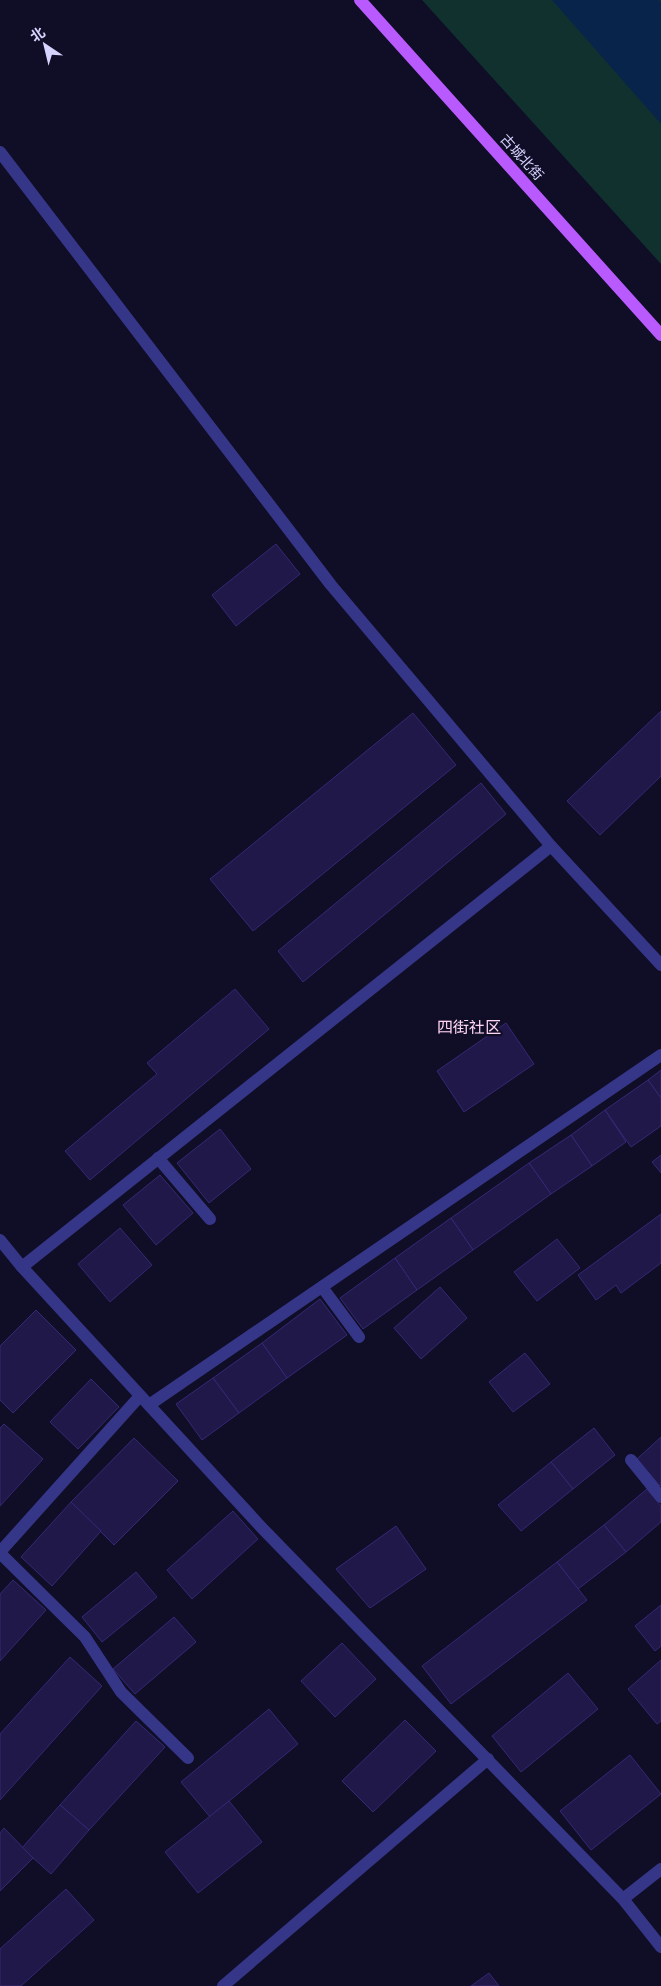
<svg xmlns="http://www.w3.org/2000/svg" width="661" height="1986" viewBox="0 0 661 1986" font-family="Rubik,'Noto Sans SC',sans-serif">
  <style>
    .green { fill: #10312e }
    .water { fill: #09244a }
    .building { fill: #201849; stroke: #342976 }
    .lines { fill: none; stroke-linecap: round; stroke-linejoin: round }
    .minor { stroke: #353688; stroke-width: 12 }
    .major { stroke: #b95aff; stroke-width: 12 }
    .labels { text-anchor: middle; stroke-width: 4.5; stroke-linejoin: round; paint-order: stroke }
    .street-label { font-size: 14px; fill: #d6d3ff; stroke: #100d26 }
    .quarter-label { font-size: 16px; fill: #ffd5f2; stroke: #100d26 }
  </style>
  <rect width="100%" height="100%" fill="#100d26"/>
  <!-- green -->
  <path class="green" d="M 422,0 L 661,0 L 661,264 Z"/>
  <!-- water -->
  <path class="water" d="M 552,0 L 659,0 L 661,3 L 661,124 Z"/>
  <!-- building -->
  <g class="building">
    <path d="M 276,544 L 300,574 L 236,626 L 212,595 Z"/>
    <path d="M 661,711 L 661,776 L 600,835 L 567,801 Z"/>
    <path d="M 413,713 L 456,765 L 253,931 L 210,879 Z"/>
    <path d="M 481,783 L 506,814 L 303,982 L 278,951 Z"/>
    <path d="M 235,989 L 269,1029 L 90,1180 L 65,1151 L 157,1074 L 147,1063 Z"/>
    <path d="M 506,1023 L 534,1064 L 464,1112 L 437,1071 Z"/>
    <path d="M 661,1070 L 661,1098 L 648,1080 Z"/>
    <path d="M 648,1080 L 661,1098 L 661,1126 L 631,1147 L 605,1110 Z"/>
    <path d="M 605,1110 L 626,1142 L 592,1166 L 571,1135 Z"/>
    <path d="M 220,1129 L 251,1169 L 209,1203 L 177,1163 Z"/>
    <path d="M 571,1135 L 592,1166 L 551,1194 L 529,1163 Z"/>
    <path d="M 661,1155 L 661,1173 L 652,1162 Z"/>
    <path d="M 529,1163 L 551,1194 L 473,1250 L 451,1218 Z"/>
    <path d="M 160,1175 L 193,1213 L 156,1245 L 123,1205 Z"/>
    <path d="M 661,1214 L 661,1263 L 621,1293 L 616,1285 L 596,1300 L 578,1275 Z"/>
    <path d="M 451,1218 L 473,1250 L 417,1290 L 395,1258 Z"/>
    <path d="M 120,1228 L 152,1265 L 110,1302 L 78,1264 Z"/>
    <path d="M 557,1239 L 580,1268 L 537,1301 L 514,1272 Z"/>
    <path d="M 395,1258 L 417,1290 L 363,1329 L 340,1298 Z"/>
    <path d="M 440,1287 L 467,1318 L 421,1359 L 394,1328 Z"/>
    <path d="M 320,1299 L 347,1335 L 287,1378 L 262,1343 Z"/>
    <path d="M 36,1310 L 76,1350 L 13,1413 L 0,1400 L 0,1346 Z"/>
    <path d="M 262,1343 L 287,1378 L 239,1413 L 213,1378 Z"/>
    <path d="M 525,1353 L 550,1384 L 513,1412 L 489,1382 Z"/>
    <path d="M 213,1378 L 239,1413 L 202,1440 L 176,1404 Z"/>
    <path d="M 91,1379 L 119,1407 L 78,1449 L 50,1422 Z"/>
    <path d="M 4,1424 L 43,1459 L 0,1506 L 0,1428 Z"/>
    <path d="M 594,1428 L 615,1455 L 573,1489 L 551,1462 Z"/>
    <path d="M 661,1437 L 661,1485 L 660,1486 L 637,1459 Z"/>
    <path d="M 134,1438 L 178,1481 L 114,1545 L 71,1502 Z"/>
    <path d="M 551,1462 L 573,1489 L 521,1531 L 498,1505 Z"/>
    <path d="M 647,1489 L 661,1506 L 661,1522 L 626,1552 L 604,1525 Z"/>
    <path d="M 71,1502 L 101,1531 L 52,1586 L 21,1557 Z"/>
    <path d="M 233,1511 L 258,1539 L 192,1599 L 167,1570 Z"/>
    <path d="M 604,1525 L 626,1552 L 578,1589 L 557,1562 Z"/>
    <path d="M 396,1526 L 426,1569 L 370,1608 L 336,1569 Z"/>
    <path d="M 557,1562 L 587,1600 L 451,1704 L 422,1666 Z"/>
    <path d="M 136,1572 L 157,1597 L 102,1642 L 82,1617 Z"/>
    <path d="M 13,1580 L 46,1610 L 0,1661 L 0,1594 Z"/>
    <path d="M 661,1605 L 661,1646 L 655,1651 L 635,1626 Z"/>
    <path d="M 174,1617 L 196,1642 L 135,1694 L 113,1669 Z"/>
    <path d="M 342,1643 L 376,1679 L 335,1717 L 301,1681 Z"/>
    <path d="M 70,1657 L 102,1686 L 0,1800 L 0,1734 Z"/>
    <path d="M 661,1660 L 661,1721 L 657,1724 L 628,1689 Z"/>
    <path d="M 568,1673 L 598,1709 L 521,1772 L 492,1736 Z"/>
    <path d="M 269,1709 L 298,1744 L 210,1817 L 181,1782 Z"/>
    <path d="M 405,1720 L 436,1751 L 373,1812 L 342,1781 Z"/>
    <path d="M 136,1721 L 165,1747 L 89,1830 L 60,1805 Z"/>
    <path d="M 630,1755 L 661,1794 L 591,1850 L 560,1811 Z"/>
    <path d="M 229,1801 L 262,1842 L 198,1893 L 165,1852 Z"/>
    <path d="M 60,1805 L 89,1830 L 51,1874 L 22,1848 Z"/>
    <path d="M 4,1828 L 33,1858 L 0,1891 L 0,1833 Z"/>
    <path d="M 66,1889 L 94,1920 L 21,1986 L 0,1986 L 0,1949 Z"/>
    <path d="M 489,1973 L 499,1986 L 471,1986 Z"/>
  </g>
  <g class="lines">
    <!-- minor -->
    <g class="minor">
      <path d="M 0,152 L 331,585 L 551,846"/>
      <path d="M 158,1158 L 210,1219"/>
      <path d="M 0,1240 L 22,1267 L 551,846 L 661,965"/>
      <path d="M 22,1267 L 262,1528 L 623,1899 L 661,1947"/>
      <path d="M 322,1287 L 359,1337"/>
      <path d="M 149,1405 L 661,1055"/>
      <path d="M 631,1460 L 661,1497"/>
      <path d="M 0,1552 L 140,1396"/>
      <path d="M 0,1553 L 85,1637 L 121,1692 L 188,1758"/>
      <path d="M 623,1899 L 661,1869"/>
      <path d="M 223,1986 L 488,1759"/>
    </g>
    <!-- major -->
    <path class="major" d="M 360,0 L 661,335"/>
  </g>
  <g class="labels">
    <!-- street labels -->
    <g class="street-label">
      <text transform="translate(522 157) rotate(48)" y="5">古城北街</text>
    </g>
    <!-- quarter labels -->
    <g class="quarter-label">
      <text x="469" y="1033">四街社区</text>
    </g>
  </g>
  <!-- north arrow -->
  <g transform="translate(45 45) rotate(325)" stroke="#100d26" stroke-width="4" paint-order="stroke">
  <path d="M0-4L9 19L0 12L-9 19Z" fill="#d6d3ff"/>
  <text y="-8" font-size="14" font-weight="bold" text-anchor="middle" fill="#d6d3ff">北</text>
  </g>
</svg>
